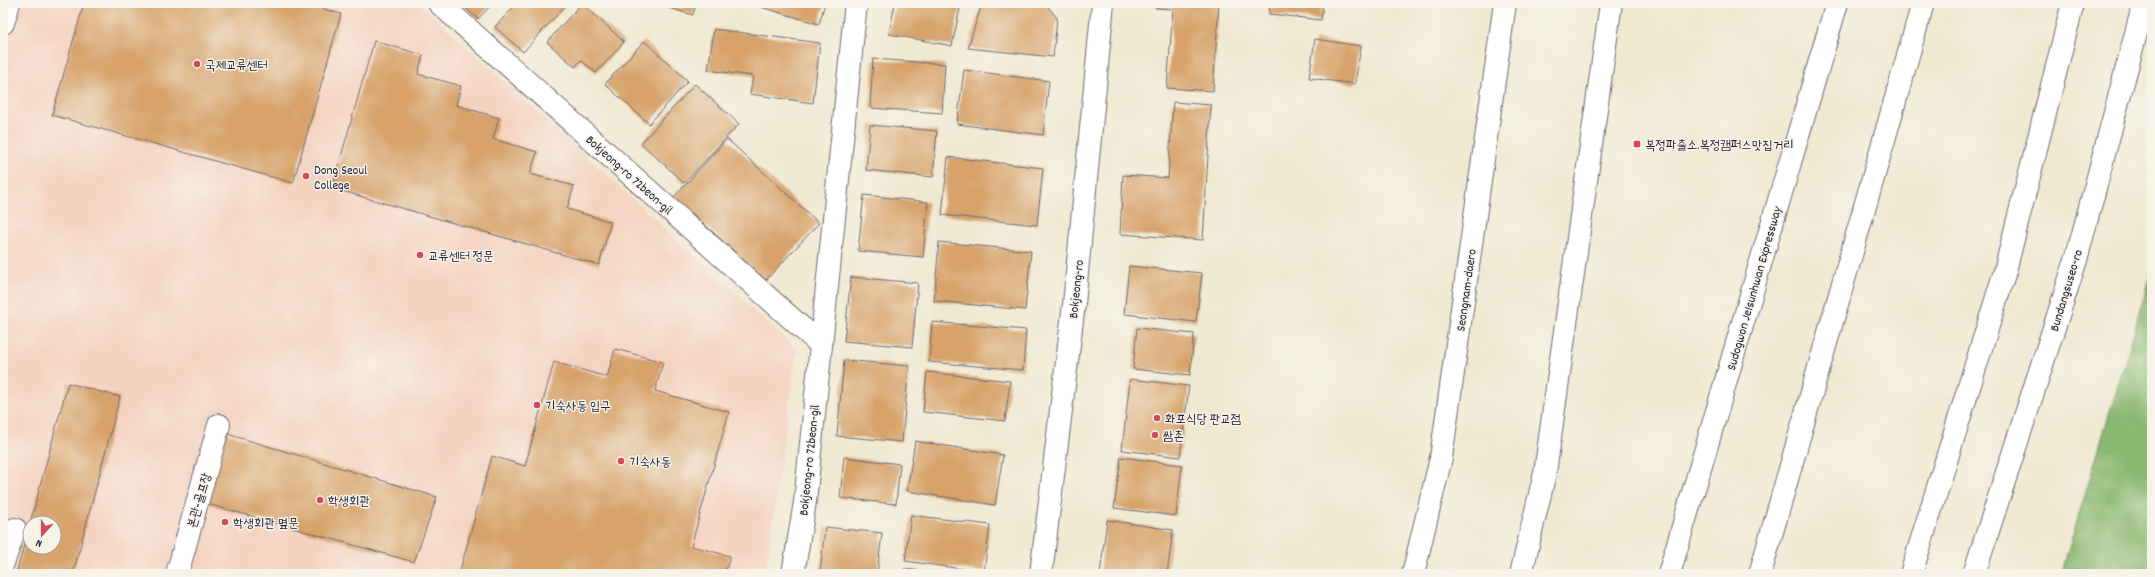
<svg xmlns="http://www.w3.org/2000/svg" width="2155" height="577" viewBox="0 0 2155 577" font-family="Dekko,'Poor Story',sans-serif">
  <style>
    .built { fill: #f5d3c1; fill-rule: evenodd }
    .forest { fill: #89b871; stroke: #566d56 }
    .building { fill: #d7a36a }
    .lines { fill: none; stroke-linecap: round; stroke-linejoin: round }
    .minor-casing { stroke: #6a6870; stroke-width: 24 }
    .tertiary-casing { stroke: #6a6870; stroke-width: 24 }
    .primary-casing { stroke: #6a6870; stroke-width: 24 }
    .trunk-casing { stroke: #6a6870; stroke-width: 24 }
    .motorway-casing { stroke: #6a6870; stroke-width: 24 }
    .minor { stroke: #fff; stroke-width: 22 }
    .tertiary { stroke: #fff; stroke-width: 22 }
    .primary { stroke: #fff; stroke-width: 22 }
    .trunk { stroke: #fff; stroke-width: 22 }
    .motorway { stroke: #fff; stroke-width: 22 }
    .poi-dot { fill: #d1495b; stroke: #f7f3e8; stroke-width: 1.5 }
    .labels { text-anchor: middle; stroke-width: 3; stroke-linejoin: round; paint-order: stroke }
    .poi-label { font-size: 13px; fill: #22223b; stroke: #f7f3e8; text-anchor: start }
    .street-label { font-size: 13px; fill: #22223b; stroke: #f7f3e8 }
  </style>
  <rect width="100%" height="100%" fill="#f7f3e8"/>
  <filter id="ink" filterUnits="userSpaceOnUse"><feTurbulence type="fractalNoise" baseFrequency=".025" numOctaves="2"/><feDisplacementMap in="SourceGraphic" scale="8" xChannelSelector="R" yChannelSelector="G"/><feConvolveMatrix kernelMatrix="1 2 1 2 8 2 1 2 1" color-interpolation-filters="sRGB"/></filter>
  <filter id="wash" filterUnits="userSpaceOnUse"><feTurbulence type="fractalNoise" baseFrequency=".012" numOctaves="4" result="noise"/><feDisplacementMap in="SourceGraphic" scale="16" xChannelSelector="R" yChannelSelector="G"/><feGaussianBlur stdDeviation="0.9" result="paint"/><feColorMatrix in="noise" values="0 0 0 0 0 0 0 0 0 0 0 0 0 0 0 0 0 1.4 0 .05"/><feComposite in="paint" operator="in"/></filter>
  <g filter="url(#wash)">
    <rect width="100%" height="100%" fill="#f0e9d2"/>
    <!-- built -->
    <path class="built" d="M 3,3 L 419,3 L 797,350 L 765,574 L 3,574 ZM 30,523 L 54,523 L 54,547 L 30,547 Z"/>
    <!-- forest -->
    <path class="forest" d="M 2152,272 L 2152,574 L 2061,574 Z"/>
    <g id="blocks">
      <!-- building -->
      <g class="building">
        <path d="M 84,3 L 303,3 L 341,14 L 293,183 L 52,115 Z"/>
        <path d="M 460,3 L 493,3 L 478,19 Z"/>
        <path d="M 517,3 L 568,3 L 523,52 L 495,27 Z"/>
        <path d="M 582,3 L 624,42 L 596,73 L 581,60 L 575,67 L 547,42 Z"/>
        <path d="M 652,3 L 696,3 L 693,15 Z"/>
        <path d="M 747,3 L 825,3 L 819,24 Z"/>
        <path d="M 895,3 L 961,3 L 952,46 L 889,34 Z"/>
        <path d="M 982,3 L 1045,3 L 1057,18 L 1053,57 L 968,48 Z"/>
        <path d="M 1156,3 L 1219,3 L 1213,91 L 1167,88 L 1173,9 L 1156,8 Z"/>
        <path d="M 1270,3 L 1323,3 L 1321,20 L 1269,14 Z"/>
        <path d="M 714,29 L 820,43 L 813,103 L 750,94 L 753,76 L 708,70 Z"/>
        <path d="M 1315,39 L 1361,46 L 1355,84 L 1309,78 Z"/>
        <path d="M 374,41 L 423,55 L 418,74 L 461,86 L 456,105 L 499,118 L 493,139 L 537,152 L 530,174 L 574,186 L 567,209 L 611,222 L 599,265 L 332,188 Z"/>
        <path d="M 644,41 L 688,81 L 649,124 L 605,84 Z"/>
        <path d="M 873,59 L 945,64 L 942,113 L 870,108 Z"/>
        <path d="M 964,70 L 1049,81 L 1043,135 L 957,124 Z"/>
        <path d="M 695,84 L 739,124 L 684,183 L 641,143 Z"/>
        <path d="M 1173,102 L 1211,105 L 1203,240 L 1120,234 L 1123,175 L 1168,178 Z"/>
        <path d="M 870,125 L 937,131 L 933,177 L 866,170 Z"/>
        <path d="M 727,139 L 819,223 L 766,280 L 674,197 Z"/>
        <path d="M 948,157 L 1043,168 L 1037,225 L 942,215 Z"/>
        <path d="M 864,195 L 928,202 L 923,257 L 858,251 Z"/>
        <path d="M 939,242 L 1031,251 L 1025,310 L 934,301 Z"/>
        <path d="M 1129,266 L 1202,273 L 1196,322 L 1124,314 Z"/>
        <path d="M 851,277 L 918,283 L 912,347 L 844,341 Z"/>
        <path d="M 932,322 L 1026,330 L 1023,370 L 929,362 Z"/>
        <path d="M 1137,328 L 1194,334 L 1190,375 L 1133,369 Z"/>
        <path d="M 615,349 L 663,362 L 655,391 L 729,412 L 691,546 L 730,556 L 725,574 L 459,574 L 492,456 L 525,466 L 554,362 L 607,377 Z"/>
        <path d="M 844,360 L 909,366 L 902,442 L 837,436 Z"/>
        <path d="M 927,372 L 1010,381 L 1005,421 L 923,412 Z"/>
        <path d="M 1130,379 L 1189,386 L 1180,457 L 1122,450 Z"/>
        <path d="M 68,383 L 120,397 L 73,574 L 16,574 L 30,524 L 30,547 L 54,547 L 54,523 L 30,523 Z"/>
        <path d="M 224,433 L 437,497 L 414,562 L 204,503 Z"/>
        <path d="M 915,441 L 1003,455 L 995,505 L 907,491 Z"/>
        <path d="M 844,457 L 900,464 L 896,504 L 840,498 Z"/>
        <path d="M 1121,457 L 1182,465 L 1176,516 L 1114,508 Z"/>
        <path d="M 911,515 L 990,525 L 984,572 L 905,561 Z"/>
        <path d="M 1107,520 L 1173,530 L 1167,574 L 1100,574 Z"/>
        <path d="M 825,527 L 882,533 L 877,574 L 820,574 Z"/>
        <path d="M 904,569 L 936,573 L 936,574 L 904,574 Z"/>
      </g>
    </g>
  </g>
  <g filter="url(#ink)">
    <use href="#blocks" fill-opacity="0" stroke="#6a6870" stroke-width="1"/>
    <g class="lines">
      <!-- minor casing -->
      <g class="minor-casing">
        <g id="minor">
          <path d="M 439,3 L 821,345"/>
          <path d="M 3,23 L 9,3"/>
          <path d="M 3,563 L 15,529"/>
          <path d="M 177,574 L 219,425"/>
          <path d="M 793,574 L 805,502 L 856,3"/>
        </g>
      </g>
      <!-- tertiary casing -->
      <g class="tertiary-casing">
        <path id="tertiary" d="M 1041,574 L 1074,304 L 1103,3"/>
      </g>
      <!-- primary casing -->
      <g class="primary-casing">
        <g id="primary">
          <path d="M 1413,574 L 1441,458 L 1505,3"/>
          <path d="M 1521,574 L 1545,473 L 1611,3"/>
        </g>
      </g>
      <!-- trunk casing -->
      <g class="trunk-casing">
        <g id="trunk">
          <path d="M 1911,574 L 2005,271 L 2073,3"/>
          <path d="M 1974,574 L 2076,260 L 2144,3"/>
        </g>
      </g>
      <!-- motorway casing -->
      <g class="motorway-casing">
        <g id="motorway">
          <path d="M 1669,574 L 1837,3"/>
          <path d="M 1760,574 L 1923,3"/>
        </g>
      </g>
      <!-- minor -->
      <use href="#minor" class="minor"/>
      <!-- tertiary -->
      <use href="#tertiary" class="tertiary"/>
      <!-- primary -->
      <use href="#primary" class="primary"/>
      <!-- trunk -->
      <use href="#trunk" class="trunk"/>
      <!-- motorway -->
      <use href="#motorway" class="motorway"/>
    </g>
  </g>
  <!-- markers -->
  <g class="poi-dot">
    <circle cx="197" cy="64" r="4"/>
    <rect x="1633" y="140" width="8" height="8" rx="2"/>
    <circle cx="306" cy="176" r="4"/>
    <circle cx="420" cy="255" r="4"/>
    <circle cx="537" cy="405" r="4"/>
    <circle cx="1157" cy="418" r="4"/>
    <circle cx="1155" cy="435" r="4"/>
    <circle cx="621" cy="461" r="4"/>
    <circle cx="320" cy="500" r="4"/>
    <circle cx="225" cy="522" r="4"/>
  </g>
  <g class="labels">
    <!-- poi labels -->
    <g class="poi-label">
      <text x="205" y="69">국제교류센터</text>
      <text x="1645" y="149">복정파출소.복정캠퍼스맛집거리</text>
      <text x="314" y="174">Dong Seoul<tspan x="314" dy="15">College</tspan></text>
      <text x="428" y="260">교류센터 정문</text>
      <text x="545" y="410">기숙사동 입구</text>
      <text x="1165" y="423">화포식당 판교점</text>
      <text x="1163" y="440">쌈촌</text>
      <text x="629" y="466">기숙사동</text>
      <text x="328" y="505">학생회관</text>
      <text x="233" y="527">학생회관 몊문</text>
    </g>
    <!-- street labels -->
    <g class="street-label">
      <text transform="translate(630 174) rotate(42)" y="5">Bokjeong-ro 72beon-gil</text>
      <text transform="translate(1753 288) rotate(-74)" y="5">Sudogwon Je1sunhwan Expressway</text>
      <text transform="translate(1075 289) rotate(-84)" y="5">Bokjeong-ro</text>
      <text transform="translate(1465 290) rotate(-82)" y="5">Seongnam-daero</text>
      <text transform="translate(2065 290) rotate(-73)" y="5">Bundangsuseo-ro</text>
      <text transform="translate(808 460) rotate(-84)" y="5">Bokjeong-ro 72beon-gil</text>
      <text transform="translate(198 500) rotate(-74)" y="5">본관-골프장</text>
    </g>
  </g>
  <!-- margin -->
  <rect width="2155" height="577" fill="none" stroke="#f7f3e8" stroke-width="16"/>
  <!-- north arrow -->
  <g transform="translate(42 535) rotate(201)"><circle r="19" fill="#f7f3e8" stroke="#a29fa3"/>
  <path d="M0-3L7 15L0 10L-7 15Z" fill="#d1495b"/>
  <text y="-6" font-size="11" font-weight="bold" text-anchor="middle" fill="#22223b">N</text>
  </g>
</svg>
